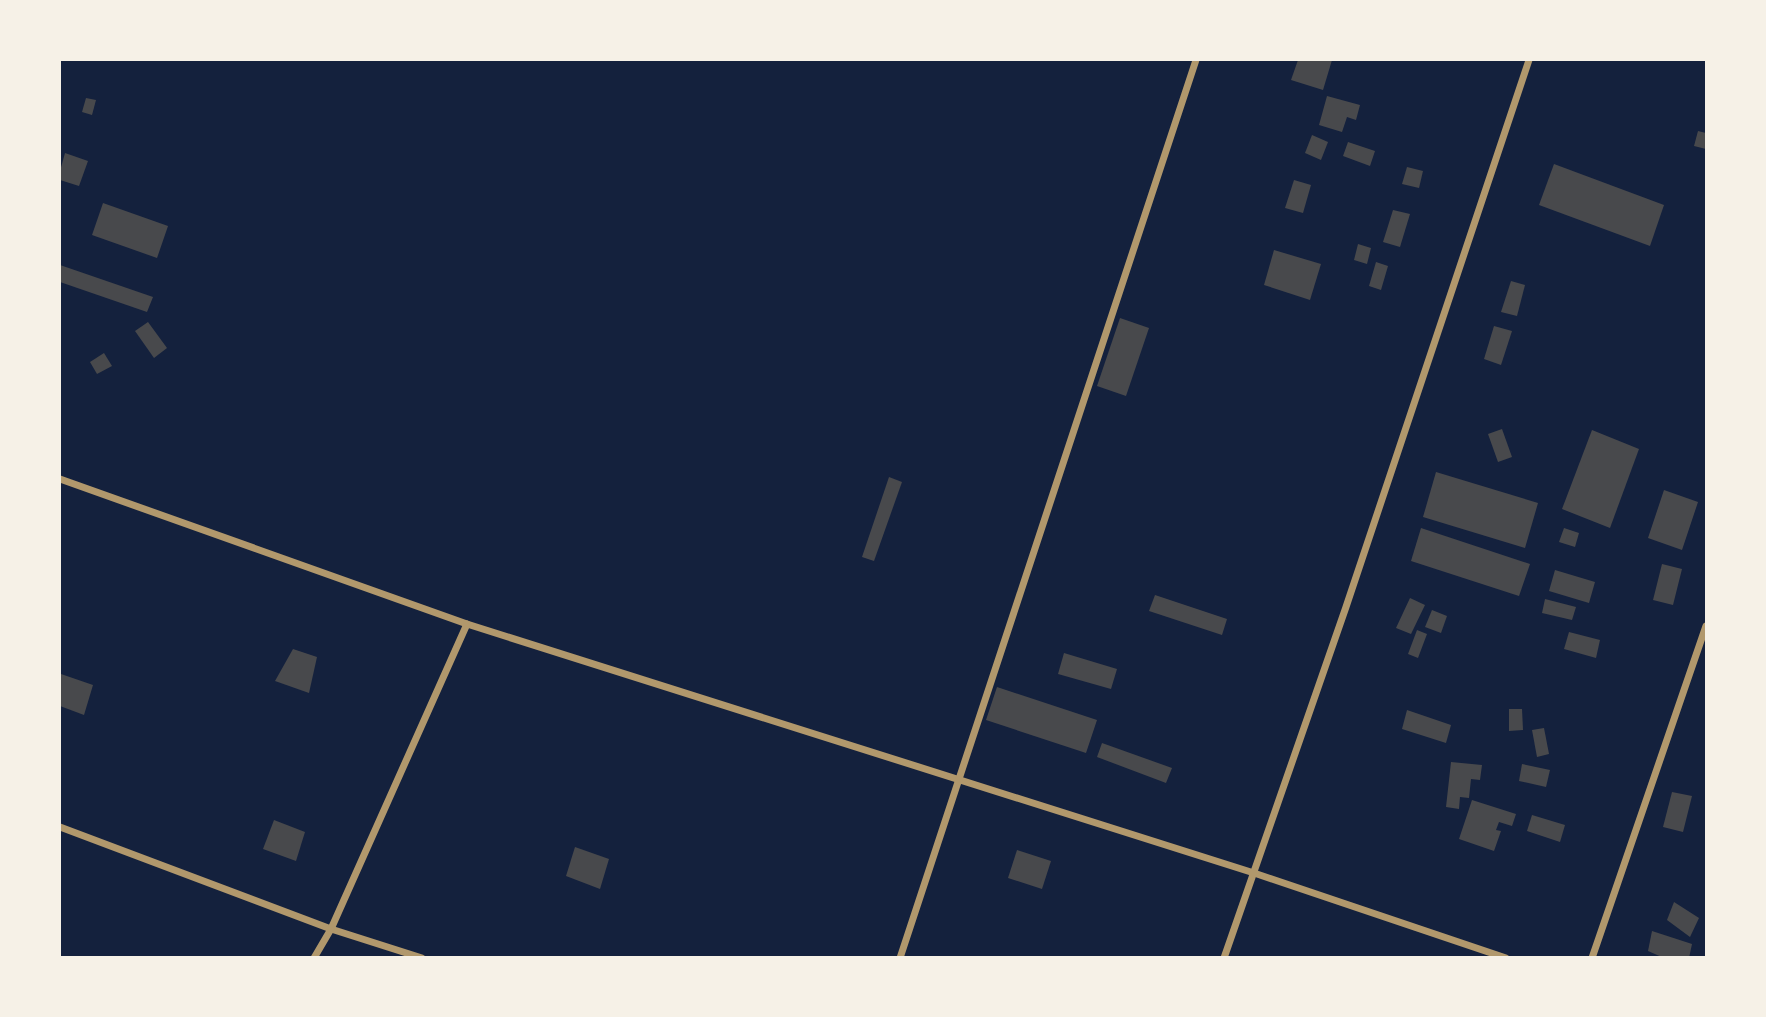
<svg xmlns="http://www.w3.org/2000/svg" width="1766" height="1017" viewBox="0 0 1766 1017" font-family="'Noto Sans',sans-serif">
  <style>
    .building { fill: #48494c }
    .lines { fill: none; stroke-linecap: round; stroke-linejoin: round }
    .minor { stroke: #b1986c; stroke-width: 7 }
  </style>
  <rect width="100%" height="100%" fill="#14213d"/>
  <!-- building -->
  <g class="building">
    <path d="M 1298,60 L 1332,60 L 1323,90 L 1291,80 Z"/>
    <path d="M 1327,96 L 1360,105 L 1356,120 L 1347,117 L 1342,132 L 1319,125 Z"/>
    <path d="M 86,98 L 96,100 L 92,115 L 82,112 Z"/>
    <path d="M 1698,131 L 1706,133 L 1706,149 L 1694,146 Z"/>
    <path d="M 1312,135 L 1328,142 L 1321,160 L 1305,153 Z"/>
    <path d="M 1348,142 L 1375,151 L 1370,166 L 1343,156 Z"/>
    <path d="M 65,153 L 88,161 L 79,186 L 60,180 L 60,171 Z"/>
    <path d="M 1554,164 L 1664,205 L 1650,246 L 1539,205 Z"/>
    <path d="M 1407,167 L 1423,171 L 1419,188 L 1402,184 Z"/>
    <path d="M 1294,180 L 1311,185 L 1303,213 L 1285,208 Z"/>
    <path d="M 103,203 L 168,226 L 157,258 L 92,235 Z"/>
    <path d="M 1393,210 L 1410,214 L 1400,247 L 1383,242 Z"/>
    <path d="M 1358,244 L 1371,248 L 1367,264 L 1354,260 Z"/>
    <path d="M 1274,250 L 1321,264 L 1310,300 L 1264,285 Z"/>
    <path d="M 1376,262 L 1388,266 L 1381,290 L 1369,286 Z"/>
    <path d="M 60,265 L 153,297 L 147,312 L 60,282 Z"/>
    <path d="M 1511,281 L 1525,285 L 1517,316 L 1501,312 Z"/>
    <path d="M 1120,318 L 1149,328 L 1126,396 L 1097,386 Z"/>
    <path d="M 148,322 L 167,348 L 154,358 L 135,331 Z"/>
    <path d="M 1494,326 L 1512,331 L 1501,365 L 1484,359 Z"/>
    <path d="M 104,353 L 112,366 L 97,374 L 90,362 Z"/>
    <path d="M 1502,429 L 1512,457 L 1498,462 L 1488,434 Z"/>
    <path d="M 1592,430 L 1639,449 L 1610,528 L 1562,509 Z"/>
    <path d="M 1436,472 L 1538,503 L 1525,548 L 1423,517 Z"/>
    <path d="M 889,477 L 902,482 L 874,561 L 862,557 Z"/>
    <path d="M 1664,490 L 1698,502 L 1682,550 L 1648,538 Z"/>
    <path d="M 1421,528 L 1530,564 L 1519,596 L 1411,561 Z"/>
    <path d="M 1564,528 L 1579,533 L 1575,547 L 1559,542 Z"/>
    <path d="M 1662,564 L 1682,569 L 1673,605 L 1653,600 Z"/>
    <path d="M 1555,570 L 1595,582 L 1589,603 L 1549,591 Z"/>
    <path d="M 1155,595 L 1227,619 L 1222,635 L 1149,611 Z"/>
    <path d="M 1410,598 L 1425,605 L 1411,634 L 1396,628 Z"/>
    <path d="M 1545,599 L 1576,607 L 1572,620 L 1542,613 Z"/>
    <path d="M 1432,610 L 1447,616 L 1441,633 L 1425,627 Z"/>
    <path d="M 1417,630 L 1427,634 L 1418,658 L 1408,654 Z"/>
    <path d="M 1569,632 L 1600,640 L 1596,658 L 1564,649 Z"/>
    <path d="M 293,649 L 317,657 L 309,693 L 275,681 Z"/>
    <path d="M 1064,653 L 1117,669 L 1111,689 L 1058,674 Z"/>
    <path d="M 61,674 L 93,685 L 84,715 L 60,706 Z"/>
    <path d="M 997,687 L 1097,720 L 1086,753 L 986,720 Z"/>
    <path d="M 1509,709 L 1522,709 L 1523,730 L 1509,731 Z"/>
    <path d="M 1407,710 L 1451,725 L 1446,743 L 1402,729 Z"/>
    <path d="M 1544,728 L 1549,754 L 1537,757 L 1532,730 Z"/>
    <path d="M 1102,743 L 1172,768 L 1166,783 L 1097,757 Z"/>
    <path d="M 1451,762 L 1482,765 L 1480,780 L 1471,779 L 1469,798 L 1460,797 L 1459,809 L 1446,807 Z"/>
    <path d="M 1522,764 L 1550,770 L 1546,787 L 1519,781 Z"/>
    <path d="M 1672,792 L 1692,796 L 1683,832 L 1663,827 Z"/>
    <path d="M 1472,800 L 1516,814 L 1512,826 L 1499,822 L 1496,830 L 1501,831 L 1494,851 L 1459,839 Z"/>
    <path d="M 1532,815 L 1565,825 L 1560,842 L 1527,831 Z"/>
    <path d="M 274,820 L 305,832 L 296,861 L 263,849 Z"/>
    <path d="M 575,847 L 609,859 L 600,889 L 566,876 Z"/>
    <path d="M 1017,850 L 1051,861 L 1042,889 L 1008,878 Z"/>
    <path d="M 1674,902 L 1699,918 L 1690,937 L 1667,920 Z"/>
    <path d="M 1652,931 L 1692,944 L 1689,958 L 1664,958 L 1648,951 Z"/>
  </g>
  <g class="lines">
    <!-- minor -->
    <g class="minor">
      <path d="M 60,479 L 467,624 L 1254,873 L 1506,958"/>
      <path d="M 60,827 L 331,929 L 422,958"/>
      <path d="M 314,958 L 331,929 L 467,624"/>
      <path d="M 900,958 L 1196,60"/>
      <path d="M 1224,958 L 1346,607 L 1529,60"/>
      <path d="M 1592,958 L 1706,626"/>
    </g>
  </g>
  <!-- border -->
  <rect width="1766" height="1017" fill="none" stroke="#f6f1e7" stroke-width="122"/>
</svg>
